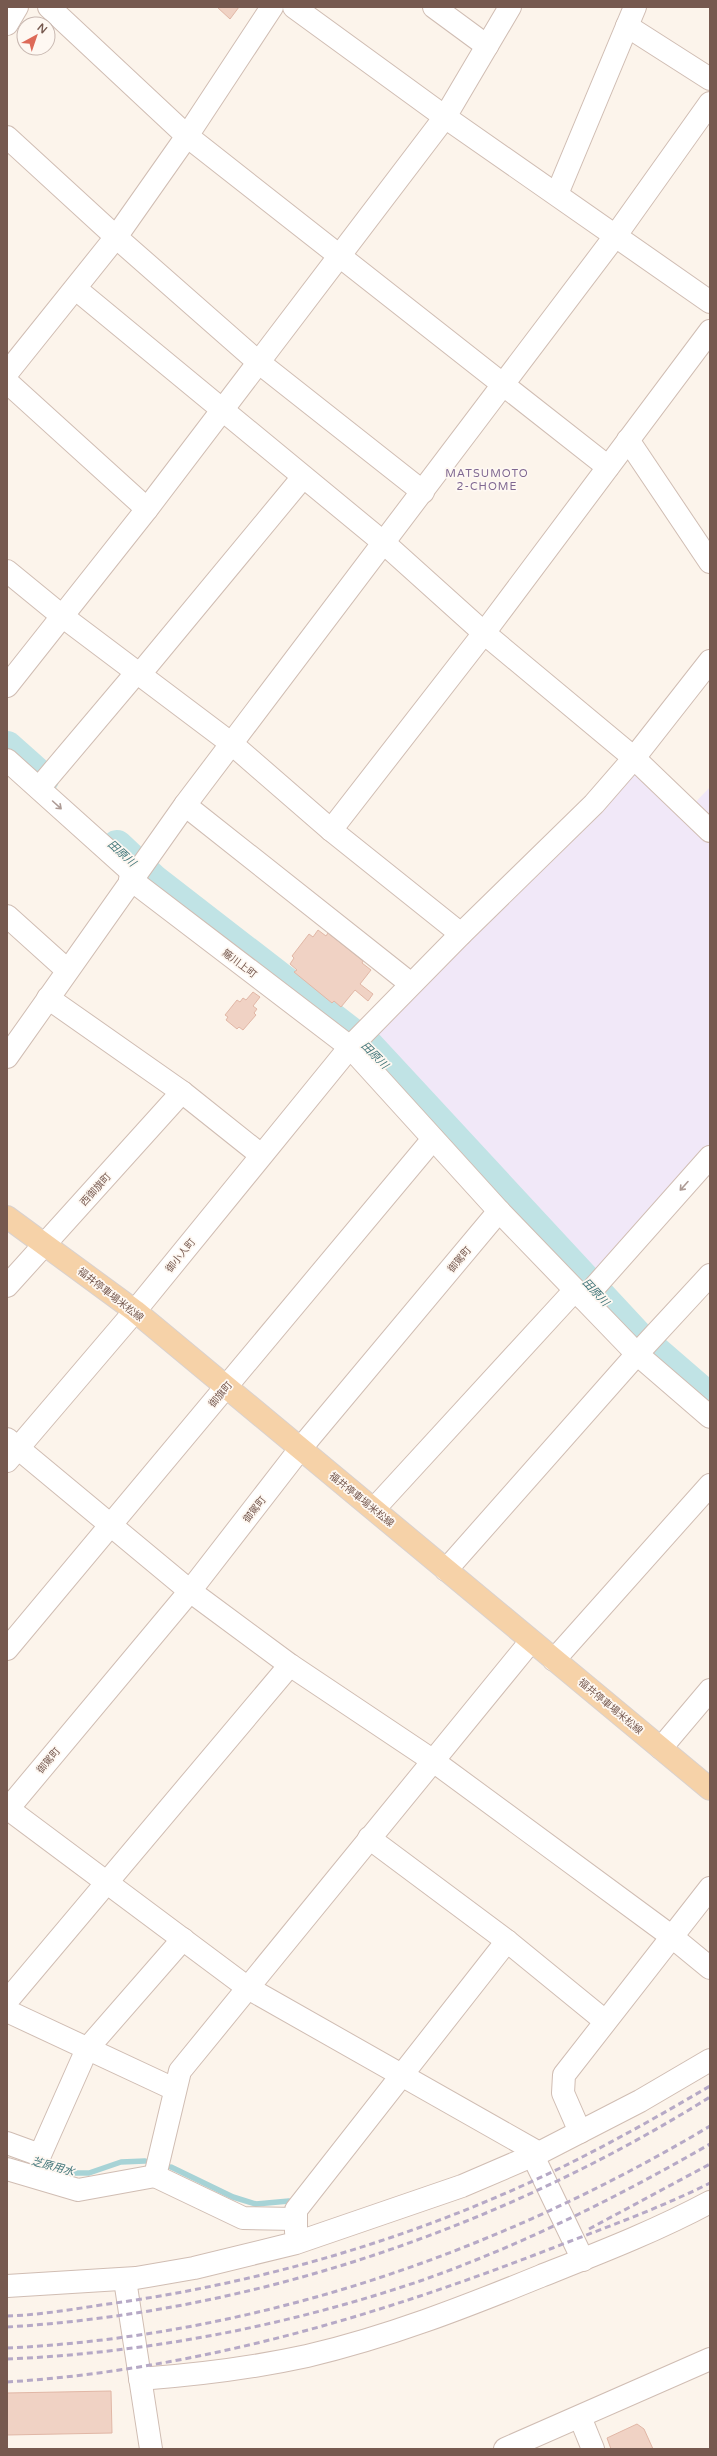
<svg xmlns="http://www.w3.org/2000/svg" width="717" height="2456" viewBox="0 0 717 2456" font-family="'Varela Round','Noto Sans JP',sans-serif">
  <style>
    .education { fill: #f1e8f8 }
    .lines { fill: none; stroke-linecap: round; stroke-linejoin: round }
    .stream { stroke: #a7d3d6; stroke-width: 5.5 }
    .river { stroke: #c0e3e5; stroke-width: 32 }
    .building { fill: #f0d2c4; stroke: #e1b7a6 }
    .minor-casing { stroke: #d0bdb3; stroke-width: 24 }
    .major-casing { stroke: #d9d1ce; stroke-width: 24 }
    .minor { stroke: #fff; stroke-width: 22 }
    .major { stroke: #f6d2a8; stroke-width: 22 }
    .rail { stroke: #b6a9c6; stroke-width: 3; stroke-dasharray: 6 4; stroke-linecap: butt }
    .oneway { stroke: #ad9b95 }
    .labels { text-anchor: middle; stroke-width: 3.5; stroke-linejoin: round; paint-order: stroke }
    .street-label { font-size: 10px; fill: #76594f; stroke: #fef8f2 }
    .neighbourhood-label { font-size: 11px; letter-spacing: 1px; fill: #7f6791; stroke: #fef8f2 }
    .water-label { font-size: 11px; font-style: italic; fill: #42767a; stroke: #fef8f2 }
  </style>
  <rect width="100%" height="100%" fill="#fcf4eb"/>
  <!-- education -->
  <path class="education" d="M 642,772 L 685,813 L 710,787 L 710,1146 L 591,1276 L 369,1036 L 630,776 Z"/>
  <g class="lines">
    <!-- stream -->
    <g class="stream">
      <path d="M 39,2163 L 72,2173 L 89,2173 L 121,2162 L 145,2161"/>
      <path d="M 171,2167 L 233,2197 L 256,2204 L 289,2201"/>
    </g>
    <!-- river -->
    <g class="river">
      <path d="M 7,747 L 43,779"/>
      <path d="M 117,846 L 153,880 L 369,1047 L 636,1335 L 710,1399"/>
    </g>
  </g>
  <!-- building -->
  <g class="building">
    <path d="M 217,7 L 239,7 L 230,19 Z"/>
    <path d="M 318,930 L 326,936 L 328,933 L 363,961 L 362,963 L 371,970 L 360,984 L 373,994 L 368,1001 L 355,990 L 341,1007 L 334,1001 L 332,1003 L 294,972 L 297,970 L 290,964 L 294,958 L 292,956 L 309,934 L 313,937 Z"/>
    <path d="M 253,992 L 260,997 L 253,1006 L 257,1009 L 254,1013 L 256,1015 L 243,1030 L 239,1027 L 237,1029 L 226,1020 L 228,1017 L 225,1015 L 237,1000 L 240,1002 L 243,998 L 246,1000 Z"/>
    <path d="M 111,2391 L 112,2433 L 7,2435 L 7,2393 Z"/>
    <path d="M 637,2424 L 644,2429 L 653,2449 L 611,2449 L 607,2438 Z"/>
  </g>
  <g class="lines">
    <!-- minor casing -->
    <g class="minor-casing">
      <g id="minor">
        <path d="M 49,7 L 187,136 L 608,467"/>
        <path d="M 294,7 L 445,117 L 710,302"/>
        <path d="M 434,7 L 487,46"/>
        <path d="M 7,24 L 17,7"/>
        <path d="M 627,26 L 710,79"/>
        <path d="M 7,137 L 116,237 L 257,361 L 423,492"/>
        <path d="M 557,194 L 635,7"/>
        <path d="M 76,289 L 384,543 L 484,633 L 634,758 L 710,831"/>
        <path d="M 7,373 L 116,237 L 187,136 L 272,7"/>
        <path d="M 7,382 L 147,509"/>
        <path d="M 628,440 L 710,562"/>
        <path d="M 7,571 L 62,616 L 232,744 L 331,830 L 461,934"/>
        <path d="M 140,674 L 303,477"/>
        <path d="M 7,686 L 147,509 L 445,117 L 510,7"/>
        <path d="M 7,760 L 134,874"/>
        <path d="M 39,788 L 137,672"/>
        <path d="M 185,805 L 411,984"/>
        <path d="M 331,830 L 484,633 L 710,331"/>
        <path d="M 130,879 L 350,1047 L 499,1211 L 637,1354 L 710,1417"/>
        <path d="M 7,916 L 67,970"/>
        <path d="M 48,998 L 182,1092 L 261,1155"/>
        <path d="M 7,1057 L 185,805 L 616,235 L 710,103"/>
        <path d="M 7,1286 L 182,1092"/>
        <path d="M 584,1299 L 710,1157"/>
        <path d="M 7,1439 L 190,1591 L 290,1665 L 432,1760 L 671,1936 L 710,1968"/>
        <path d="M 7,1461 L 135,1311 L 350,1047 L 461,934 L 594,804 L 634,758 L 710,661"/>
        <path d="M 374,1509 L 575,1290"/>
        <path d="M 446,1570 L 637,1354 L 710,1275"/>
        <path d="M 7,1649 L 433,1139"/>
        <path d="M 554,1660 L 710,1485"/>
        <path d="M 661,1748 L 710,1690"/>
        <path d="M 7,1808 L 248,1988 L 539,2153"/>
        <path d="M 7,1810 L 190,1591 L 300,1449 L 499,1211"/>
        <path d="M 369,1838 L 507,1941 L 605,2021"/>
        <path d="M 7,2001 L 290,1665"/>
        <path d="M 7,2011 L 174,2089"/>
        <path d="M 580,2132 L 563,2093 L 564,2075 L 710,1888"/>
        <path d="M 7,2143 L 40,2155 L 87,2049 L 183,1939"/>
        <path d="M 533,2156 L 583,2260"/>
        <path d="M 7,2169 L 78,2190 L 155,2176"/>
        <path d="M 296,2219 L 243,2218 L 155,2176 L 180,2071 L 531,1641"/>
        <path d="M 296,2232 L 296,2210 L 507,1941"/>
        <path d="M 125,2280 L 151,2449"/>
        <path d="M 7,2286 L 136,2278 L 194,2268 L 296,2243 L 462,2186 L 539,2153 L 640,2101 L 710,2060"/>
        <path d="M 140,2379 C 196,2375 252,2368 307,2356 C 388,2337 465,2307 541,2276 C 599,2253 656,2231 710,2202"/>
        <path d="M 580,2417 L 593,2449"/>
        <path d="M 505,2449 L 710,2359"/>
      </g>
    </g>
    <!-- major casing -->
    <g class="major-casing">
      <path id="major" d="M 7,1217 L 135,1311 L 710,1789"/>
    </g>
    <!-- minor -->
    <use href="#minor" class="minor"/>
    <!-- major -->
    <use href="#major" class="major"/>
    <!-- rail -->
    <g class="rail">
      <path d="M 589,2229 L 710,2164"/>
      <path d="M 7,2316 C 41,2315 74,2309 108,2304 C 261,2283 412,2239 552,2172 C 606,2146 659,2116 710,2086"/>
      <path d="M 7,2327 C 255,2312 500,2228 710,2097"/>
      <path d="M 7,2348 C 256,2336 497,2253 710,2126"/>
      <path d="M 7,2359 C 147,2353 287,2326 420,2281 C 520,2246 618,2197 710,2144"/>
      <path d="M 7,2382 C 195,2370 375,2317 550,2249 C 604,2228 658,2209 710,2183"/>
    </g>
  </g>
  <!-- one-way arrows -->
  <defs><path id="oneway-shaft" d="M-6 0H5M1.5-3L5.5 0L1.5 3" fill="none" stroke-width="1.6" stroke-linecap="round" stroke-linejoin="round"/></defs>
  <g class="oneway">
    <use href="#oneway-shaft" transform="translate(57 805) rotate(42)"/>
    <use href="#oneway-shaft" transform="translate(684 1186) rotate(132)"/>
  </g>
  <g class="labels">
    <!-- street labels -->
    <g class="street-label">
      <text transform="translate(240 963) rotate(37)" y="4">簸川上町</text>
      <text transform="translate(95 1189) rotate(-48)" y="4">西御旗町</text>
      <text transform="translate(180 1255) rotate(-51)" y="4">御小人町</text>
      <text transform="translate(459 1259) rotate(-50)" y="4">御駕町</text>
      <text transform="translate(111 1294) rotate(38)" y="4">福井停車場米松線</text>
      <text transform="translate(220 1394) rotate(-50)" y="4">御旗町</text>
      <text transform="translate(362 1499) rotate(39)" y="4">福井停車場米松線</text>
      <text transform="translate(254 1509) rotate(-52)" y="4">御駕町</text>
      <text transform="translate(611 1706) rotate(40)" y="4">福井停車場米松線</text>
      <text transform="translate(48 1760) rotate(-50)" y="4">御駕町</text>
    </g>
    <!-- neighbourhood labels -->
    <g class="neighbourhood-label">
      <text x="487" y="477">MATSUMOTO<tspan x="487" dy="13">2-CHOME</tspan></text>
    </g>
    <!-- water labels -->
    <g class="water-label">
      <text transform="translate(122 853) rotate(42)" y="4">田原川</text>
      <text transform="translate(375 1055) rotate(45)" y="4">田原川</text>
      <text transform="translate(596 1292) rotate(47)" y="4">田原川</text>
      <text transform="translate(53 2166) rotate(15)" y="4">芝原用水</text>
    </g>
  </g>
  <!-- border -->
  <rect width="717" height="2456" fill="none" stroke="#76594f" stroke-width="16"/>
  <!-- north arrow -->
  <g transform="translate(36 36) rotate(40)"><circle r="19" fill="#fef8f2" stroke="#c8b8b1"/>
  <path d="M0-3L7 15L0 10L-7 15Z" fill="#dd6a58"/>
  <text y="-6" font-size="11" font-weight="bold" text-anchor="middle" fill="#76594f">N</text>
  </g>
</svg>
